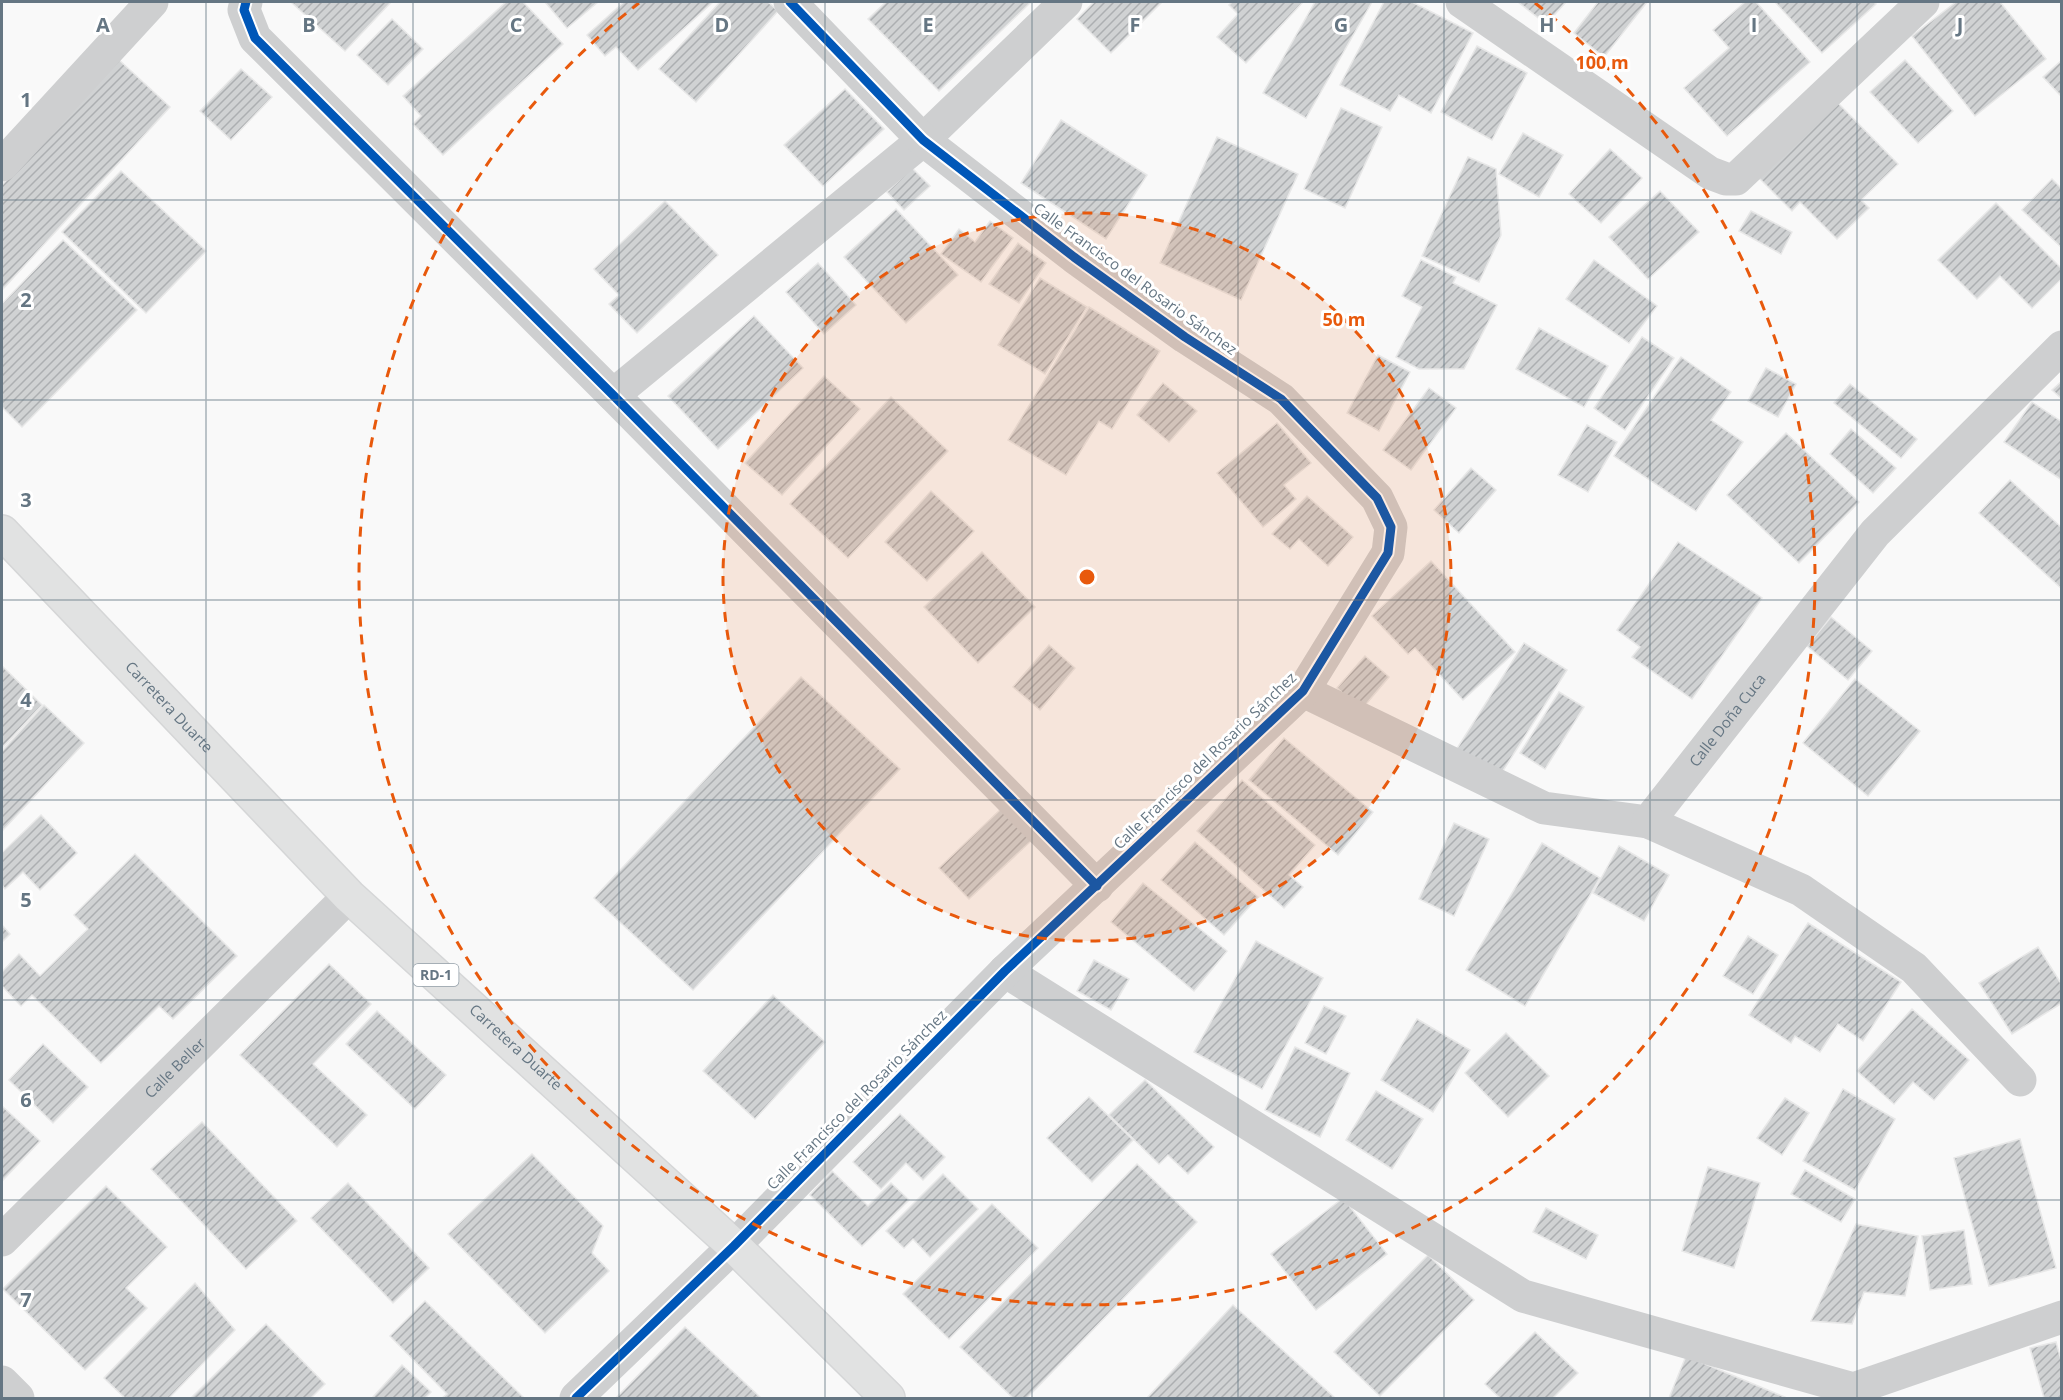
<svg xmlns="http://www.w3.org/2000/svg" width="2063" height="1400" viewBox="0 0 2063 1400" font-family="'Open Sans',sans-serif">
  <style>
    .building { fill: url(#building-hatch); stroke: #e8e8e8; stroke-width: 1.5 }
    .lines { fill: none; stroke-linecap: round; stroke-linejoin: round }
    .primary-casing { stroke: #d5d6d7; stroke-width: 36 }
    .street { stroke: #cecfd0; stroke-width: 33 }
    .primary { stroke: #e1e2e2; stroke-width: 33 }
    .cycleway-casing { stroke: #fff; stroke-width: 13 }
    .cycleway { stroke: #0057b8; stroke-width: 9 }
    .grid { fill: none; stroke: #657683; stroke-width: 1.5; stroke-opacity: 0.55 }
    .ring { fill: none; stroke: #e8590c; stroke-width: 3; stroke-dasharray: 10 8 }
    .labels { text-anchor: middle; stroke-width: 6; stroke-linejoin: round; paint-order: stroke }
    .shield { fill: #fff; stroke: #939fa8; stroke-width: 1.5 }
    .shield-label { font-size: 14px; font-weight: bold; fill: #657683 }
    .street-label { font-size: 15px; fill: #657683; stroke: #fff }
    .grid-label { font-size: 20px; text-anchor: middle; font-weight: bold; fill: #657683; stroke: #fff; stroke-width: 6; stroke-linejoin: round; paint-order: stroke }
    .centre { fill: #e8590c; stroke: #fff; stroke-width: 3 }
    .ring-label { font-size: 18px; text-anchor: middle; font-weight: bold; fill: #e8590c; stroke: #fff; stroke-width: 6; stroke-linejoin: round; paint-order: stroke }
  </style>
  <defs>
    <pattern id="building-hatch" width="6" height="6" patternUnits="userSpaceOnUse" patternTransform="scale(1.5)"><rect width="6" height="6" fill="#d0d2d3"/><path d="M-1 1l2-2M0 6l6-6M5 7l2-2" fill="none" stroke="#acafb1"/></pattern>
  </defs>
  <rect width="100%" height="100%" fill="#f9f9f9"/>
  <!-- building -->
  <g class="building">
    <path d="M 291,2 L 391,2 L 345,51 Z"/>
    <path d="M 506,2 L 523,2 L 563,44 L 443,155 L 413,124 L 421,116 L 403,96 Z"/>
    <path d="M 545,2 L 598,2 L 567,28 Z"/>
    <path d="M 624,2 L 713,2 L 638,70 L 616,47 L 605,56 L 587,35 Z"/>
    <path d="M 720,2 L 768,2 L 778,11 L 696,102 L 659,69 Z"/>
    <path d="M 886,2 L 1031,2 L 939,91 L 868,19 Z"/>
    <path d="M 1094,2 L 1162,2 L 1111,53 L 1077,19 Z"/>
    <path d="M 1232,2 L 1303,2 L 1246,63 L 1217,37 L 1238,14 L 1229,5 Z"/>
    <path d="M 1315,2 L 1372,2 L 1306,118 L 1263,93 Z"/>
    <path d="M 1384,2 L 1412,2 L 1473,33 L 1431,113 L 1399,95 L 1390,111 L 1340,85 Z"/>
    <path d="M 1518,2 L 1566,2 L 1546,24 Z"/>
    <path d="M 1598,2 L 1647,2 L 1604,57 L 1574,33 Z"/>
    <path d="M 1745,2 L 1756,2 L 1810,62 L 1727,136 L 1684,88 L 1729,48 L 1713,30 Z"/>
    <path d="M 1775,2 L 1874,2 L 1876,4 L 1822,53 Z"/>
    <path d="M 1956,2 L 2000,2 L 2046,59 L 1975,116 L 1912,36 Z"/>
    <path d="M 392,19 L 423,49 L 388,85 L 357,55 Z"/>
    <path d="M 1477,46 L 1527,73 L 1492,140 L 1441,112 Z"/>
    <path d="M 118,59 L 170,107 L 2,290 L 2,185 Z"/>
    <path d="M 1905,60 L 1953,111 L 1918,143 L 1870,92 Z"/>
    <path d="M 2062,60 L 2062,97 L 2043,77 Z"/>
    <path d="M 241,69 L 272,97 L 231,140 L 200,111 Z"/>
    <path d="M 845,89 L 884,129 L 823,186 L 784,145 Z"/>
    <path d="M 1837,102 L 1898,164 L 1861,200 L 1869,208 L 1837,239 L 1800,202 L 1792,211 L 1759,178 Z"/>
    <path d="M 1341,108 L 1382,127 L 1345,208 L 1304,189 Z"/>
    <path d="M 1061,120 L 1147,175 L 1106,239 L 1021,183 Z"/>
    <path d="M 1523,133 L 1563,155 L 1539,197 L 1499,174 Z"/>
    <path d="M 1217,137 L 1298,174 L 1241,300 L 1160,263 Z"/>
    <path d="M 1610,149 L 1642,178 L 1601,223 L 1569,194 Z"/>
    <path d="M 1468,157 L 1496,169 L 1501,235 L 1479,282 L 1422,256 Z"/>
    <path d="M 912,168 L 930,186 L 904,210 L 887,192 Z"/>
    <path d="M 121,171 L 206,251 L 146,313 L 62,232 Z"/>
    <path d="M 2052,179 L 2062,189 L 2062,248 L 2022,210 Z"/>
    <path d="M 1660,191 L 1699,232 L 1648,279 L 1609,237 Z"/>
    <path d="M 665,201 L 718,255 L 637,333 L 609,304 L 619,295 L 594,269 Z"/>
    <path d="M 1996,203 L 2062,269 L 2062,278 L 2032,308 L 2000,276 L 1977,299 L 1938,260 Z"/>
    <path d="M 896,209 L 958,275 L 906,323 L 844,257 Z"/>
    <path d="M 1751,211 L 1792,232 L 1781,254 L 1739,231 Z"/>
    <path d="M 990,221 L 1013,238 L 981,282 L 941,254 L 959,229 L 975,242 Z"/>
    <path d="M 63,240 L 137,310 L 22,427 L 2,407 L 2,304 Z"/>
    <path d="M 1018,243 L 1046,263 L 1019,303 L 989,284 Z"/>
    <path d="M 1421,260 L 1456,277 L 1453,283 L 1497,305 L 1464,369 L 1419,369 L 1396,357 L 1422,307 L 1402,296 Z"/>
    <path d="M 1594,260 L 1657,306 L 1629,343 L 1566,299 Z"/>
    <path d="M 818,263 L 856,305 L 824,334 L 786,292 Z"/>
    <path d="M 1040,278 L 1087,307 L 1045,374 L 998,345 Z"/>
    <path d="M 1089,307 L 1160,351 L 1112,429 L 1099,421 L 1066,475 L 1008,440 Z"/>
    <path d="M 754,316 L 803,368 L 718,449 L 668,396 Z"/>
    <path d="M 1539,328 L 1608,366 L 1584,407 L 1516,369 Z"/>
    <path d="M 1642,337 L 1674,358 L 1625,430 L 1594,408 Z"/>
    <path d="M 1378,355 L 1410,372 L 1379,431 L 1347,413 Z"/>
    <path d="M 1681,357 L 1731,392 L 1711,420 L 1743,442 L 1696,511 L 1614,456 Z"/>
    <path d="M 1766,368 L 1796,384 L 1778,417 L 1748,401 Z"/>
    <path d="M 824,376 L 860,409 L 782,495 L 745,463 Z"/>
    <path d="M 2062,381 L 2062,399 L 2052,390 Z"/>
    <path d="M 1163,383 L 1197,411 L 1169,442 L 1137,415 Z"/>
    <path d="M 1850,384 L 1917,439 L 1901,458 L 1834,403 Z"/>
    <path d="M 1429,388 L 1456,408 L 1411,470 L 1383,450 Z"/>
    <path d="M 891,397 L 948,451 L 848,558 L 790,504 Z"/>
    <path d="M 2032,402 L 2062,422 L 2062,480 L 2004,442 Z"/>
    <path d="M 1277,423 L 1311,463 L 1284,485 L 1296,499 L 1263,527 L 1217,473 Z"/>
    <path d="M 1587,425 L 1617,442 L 1588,492 L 1558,475 Z"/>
    <path d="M 1851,429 L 1896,468 L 1873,493 L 1830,454 Z"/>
    <path d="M 1786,433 L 1859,502 L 1799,563 L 1727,495 Z"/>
    <path d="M 1471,468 L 1496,490 L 1459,533 L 1434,510 Z"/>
    <path d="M 2010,480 L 2062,528 L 2061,588 L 1979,513 Z"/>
    <path d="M 931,491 L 974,531 L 927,581 L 885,542 Z"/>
    <path d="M 1307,496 L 1353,537 L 1328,566 L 1299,539 L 1290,549 L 1272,534 Z"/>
    <path d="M 1678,542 L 1762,598 L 1692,699 L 1632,657 L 1640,647 L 1617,630 Z"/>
    <path d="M 982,552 L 1035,607 L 978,663 L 924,607 Z"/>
    <path d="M 1431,561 L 1515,652 L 1463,700 L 1415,648 L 1408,654 L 1372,616 Z"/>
    <path d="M 1831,617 L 1872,651 L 1848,680 L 1807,646 Z"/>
    <path d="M 1524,643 L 1567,670 L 1499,777 L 1456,750 Z"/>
    <path d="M 1049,645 L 1075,668 L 1040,710 L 1013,687 Z"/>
    <path d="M 1365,656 L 1389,677 L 1361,710 L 1337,688 Z"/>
    <path d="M 2,666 L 42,705 L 2,748 Z"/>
    <path d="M 801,677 L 900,769 L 693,990 L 594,898 Z"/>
    <path d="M 1855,679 L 1920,731 L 1868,796 L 1803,743 Z"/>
    <path d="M 1559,692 L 1584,707 L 1545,769 L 1520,753 Z"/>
    <path d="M 44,705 L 84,743 L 2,831 L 2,751 Z"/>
    <path d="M 1284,738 L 1373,812 L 1338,855 L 1249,780 Z"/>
    <path d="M 1242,780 L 1315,845 L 1289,875 L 1303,887 L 1284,908 L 1197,831 Z"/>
    <path d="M 1002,808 L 1032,840 L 969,899 L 939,868 Z"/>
    <path d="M 41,815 L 77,853 L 40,890 L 23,872 L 5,889 L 2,885 L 2,853 Z"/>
    <path d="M 1454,823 L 1489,839 L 1454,916 L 1419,899 Z"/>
    <path d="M 1195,842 L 1258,897 L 1224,935 L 1161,880 Z"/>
    <path d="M 1542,843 L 1600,878 L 1525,1006 L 1466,970 Z"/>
    <path d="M 1619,846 L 1669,875 L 1644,921 L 1593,893 Z"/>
    <path d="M 135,854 L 237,956 L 173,1019 L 159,1006 L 101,1063 L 32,995 L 21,1006 L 2,986 L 2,972 L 19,954 L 40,976 L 88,929 L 74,915 Z"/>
    <path d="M 1143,883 L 1227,951 L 1194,991 L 1111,922 Z"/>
    <path d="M 1808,923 L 1901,982 L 1863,1041 L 1838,1024 L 1820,1052 L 1795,1036 L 1791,1043 L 1749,1015 Z"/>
    <path d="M 2,925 L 10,934 L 2,942 Z"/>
    <path d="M 1748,936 L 1778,955 L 1753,994 L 1723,976 Z"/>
    <path d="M 1256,941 L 1323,978 L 1262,1089 L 1194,1052 Z"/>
    <path d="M 2038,947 L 2062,985 L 2062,1003 L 2012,1034 L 1979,983 Z"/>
    <path d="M 1094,960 L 1129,979 L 1111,1010 L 1077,991 Z"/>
    <path d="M 329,964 L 371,1004 L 313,1064 L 367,1115 L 337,1147 L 240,1055 Z"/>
    <path d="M 773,995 L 825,1042 L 755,1119 L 703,1071 Z"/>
    <path d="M 1324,1006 L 1346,1016 L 1326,1054 L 1305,1043 Z"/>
    <path d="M 1912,1009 L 1969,1060 L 1934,1100 L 1913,1082 L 1894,1104 L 1857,1071 Z"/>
    <path d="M 377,1011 L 446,1075 L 415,1109 L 346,1044 Z"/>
    <path d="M 1417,1019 L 1470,1050 L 1433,1112 L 1381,1080 Z"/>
    <path d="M 1506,1033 L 1549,1076 L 1508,1117 L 1465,1073 Z"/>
    <path d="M 43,1044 L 88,1087 L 53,1123 L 9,1080 Z"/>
    <path d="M 1295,1047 L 1350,1073 L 1320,1137 L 1265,1110 Z"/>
    <path d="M 1145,1080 L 1214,1147 L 1188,1174 L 1168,1155 L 1159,1164 L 1109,1115 Z"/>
    <path d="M 1843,1089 L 1895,1119 L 1855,1190 L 1803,1161 Z"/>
    <path d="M 1376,1091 L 1423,1119 L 1392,1169 L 1346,1140 Z"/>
    <path d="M 1089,1097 L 1133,1140 L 1092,1182 L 1047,1138 Z"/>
    <path d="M 1785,1098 L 1809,1113 L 1782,1155 L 1757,1138 Z"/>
    <path d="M 2,1106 L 40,1141 L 2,1181 Z"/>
    <path d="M 900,1114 L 945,1157 L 923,1180 L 906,1163 L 881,1189 L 853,1162 Z"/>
    <path d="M 202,1122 L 297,1221 L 246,1269 L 151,1169 Z"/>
    <path d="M 2020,1139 L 2056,1268 L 1989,1286 L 1954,1158 Z"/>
    <path d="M 532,1154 L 603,1226 L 592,1253 L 609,1271 L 545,1333 L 448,1234 Z"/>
    <path d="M 1137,1164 L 1197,1222 L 1027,1398 L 1013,1398 L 960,1347 Z"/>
    <path d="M 1708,1167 L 1760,1183 L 1734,1268 L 1682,1251 Z"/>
    <path d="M 1805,1170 L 1855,1199 L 1841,1222 L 1791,1194 Z"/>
    <path d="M 832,1171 L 868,1206 L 891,1183 L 909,1200 L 862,1246 L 810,1195 Z"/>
    <path d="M 943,1174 L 978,1209 L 930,1257 L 913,1239 L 904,1248 L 886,1231 Z"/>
    <path d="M 348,1183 L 429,1268 L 393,1303 L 311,1218 Z"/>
    <path d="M 106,1186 L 167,1247 L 126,1288 L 147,1308 L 85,1370 L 3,1289 Z"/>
    <path d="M 1343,1198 L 1387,1254 L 1316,1310 L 1271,1254 Z"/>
    <path d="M 992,1204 L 1038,1248 L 949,1339 L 903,1294 Z"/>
    <path d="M 1546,1208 L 1598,1235 L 1586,1259 L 1533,1232 Z"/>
    <path d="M 1856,1224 L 1918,1236 L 1905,1296 L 1864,1292 L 1852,1324 L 1811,1321 Z"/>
    <path d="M 1964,1230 L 1972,1284 L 1930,1290 L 1922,1236 Z"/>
    <path d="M 1428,1255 L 1474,1300 L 1380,1396 L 1334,1352 Z"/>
    <path d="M 195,1283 L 235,1330 L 169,1398 L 125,1398 L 104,1378 Z"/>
    <path d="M 425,1301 L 523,1397 L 521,1398 L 442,1398 L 447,1394 L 390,1336 Z"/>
    <path d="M 1233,1305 L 1335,1398 L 1147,1398 Z"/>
    <path d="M 266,1324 L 325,1384 L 311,1398 L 191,1398 Z"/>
    <path d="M 685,1327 L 761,1398 L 616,1398 Z"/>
    <path d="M 1535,1332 L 1578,1373 L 1553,1398 L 1500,1398 L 1485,1384 Z"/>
    <path d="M 2056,1342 L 2062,1363 L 2062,1398 L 2044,1398 L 2030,1348 Z"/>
    <path d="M 1686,1356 L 1787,1398 L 1669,1398 Z"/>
    <path d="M 402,1365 L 431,1392 L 425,1398 L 375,1398 L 373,1397 Z"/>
  </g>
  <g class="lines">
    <!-- primary casing -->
    <g class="primary-casing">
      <g id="primary">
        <path id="s3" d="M 2,532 L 349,896 L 734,1246 L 888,1398"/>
      </g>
    </g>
    <!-- street -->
    <g class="street">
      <path d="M 246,2 L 244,10 L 255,38 L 613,395 L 1097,886"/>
      <path d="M 1462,2 L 1710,173 L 1726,179 L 1736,179 L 1923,2"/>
      <path d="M 2,165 L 152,2"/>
      <path d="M 613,395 L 923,140 L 1066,2"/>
      <path id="s1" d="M 1303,691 L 1544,808 L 1648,822 L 1875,533 L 2062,347"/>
      <path d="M 1648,822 L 1801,890 L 1914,968 L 2020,1080"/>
      <path d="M 1005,971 L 1523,1296 L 1853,1389 L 2062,1317"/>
      <path id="s2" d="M 2,1240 L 349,896"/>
      <path d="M 2,1382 L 18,1398"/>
      <path d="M 576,1398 L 734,1246 L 1005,971 L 1303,691 L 1388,553 L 1391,527 L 1377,498 L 1281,399 L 1185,337 L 1074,257 L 923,140 L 790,2"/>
    </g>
    <!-- primary -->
    <use href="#primary" class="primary"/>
    <!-- cycleway casing -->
    <g class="cycleway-casing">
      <g id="cycleway">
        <path d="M 246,2 L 244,10 L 255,38 L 613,395 L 1097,886"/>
        <path d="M 576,1398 L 734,1246 L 1005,971 L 1303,691 L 1388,553 L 1391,527 L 1377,498 L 1281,399 L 1185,337 L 1074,257 L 923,140 L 790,2"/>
      </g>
    </g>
    <!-- cycleway -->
    <use href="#cycleway" class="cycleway"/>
  </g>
  <!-- grid -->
  <path class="grid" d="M 206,2 L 206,1398M 413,2 L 413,1398M 619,2 L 619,1398M 825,2 L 825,1398M 1032,2 L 1032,1398M 1238,2 L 1238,1398M 1444,2 L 1444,1398M 1650,2 L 1650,1398M 1857,2 L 1857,1398M 2,200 L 2062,200M 2,400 L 2062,400M 2,600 L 2062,600M 2,800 L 2062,800M 2,1000 L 2062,1000M 2,1200 L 2062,1200"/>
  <!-- distance rings -->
  <circle cx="1087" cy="577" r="364" fill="#e8590c" fill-opacity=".12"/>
  <g class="ring">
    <circle cx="1087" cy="577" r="364"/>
    <path d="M1535 3A728 728 0 1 1 639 3"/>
  </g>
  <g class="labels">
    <!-- shield labels -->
    <rect class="shield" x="413.5" y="964" width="45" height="22" rx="4.5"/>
    <g class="shield-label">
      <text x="436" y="980">RD-1</text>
    </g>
    <!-- street labels -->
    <g class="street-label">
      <text transform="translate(1135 279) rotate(36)" y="5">Calle Francisco del Rosario Sánchez</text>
      <text dy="5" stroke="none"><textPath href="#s3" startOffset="242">Carretera Duarte</textPath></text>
      <text dy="5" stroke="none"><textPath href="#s1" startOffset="502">Calle Doña Cuca</textPath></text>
      <text transform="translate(1205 761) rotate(-44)" y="5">Calle Francisco del Rosario Sánchez</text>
      <text dy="5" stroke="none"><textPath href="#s3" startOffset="728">Carretera Duarte</textPath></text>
      <text dy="5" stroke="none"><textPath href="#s2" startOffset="244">Calle Beller</textPath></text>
      <text transform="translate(857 1100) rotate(-45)" y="5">Calle Francisco del Rosario Sánchez</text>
    </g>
  </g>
  <g class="grid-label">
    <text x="103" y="32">A</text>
    <text x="309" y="32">B</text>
    <text x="516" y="32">C</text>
    <text x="722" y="32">D</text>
    <text x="928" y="32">E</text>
    <text x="1135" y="32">F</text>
    <text x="1341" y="32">G</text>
    <text x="1547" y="32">H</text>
    <text x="1754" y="32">I</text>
    <text x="1960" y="32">J</text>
    <text x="26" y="107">1</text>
    <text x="26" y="307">2</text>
    <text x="26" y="507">3</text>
    <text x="26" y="707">4</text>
    <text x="26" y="907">5</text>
    <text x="26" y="1107">6</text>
    <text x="26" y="1307">7</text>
  </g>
  <circle cx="1087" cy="577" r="9" class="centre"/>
  <g class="ring-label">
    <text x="1602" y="69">100 m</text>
    <text x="1344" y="326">50 m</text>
  </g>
  <!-- border -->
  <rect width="2063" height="1400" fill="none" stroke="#657683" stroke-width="6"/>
</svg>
